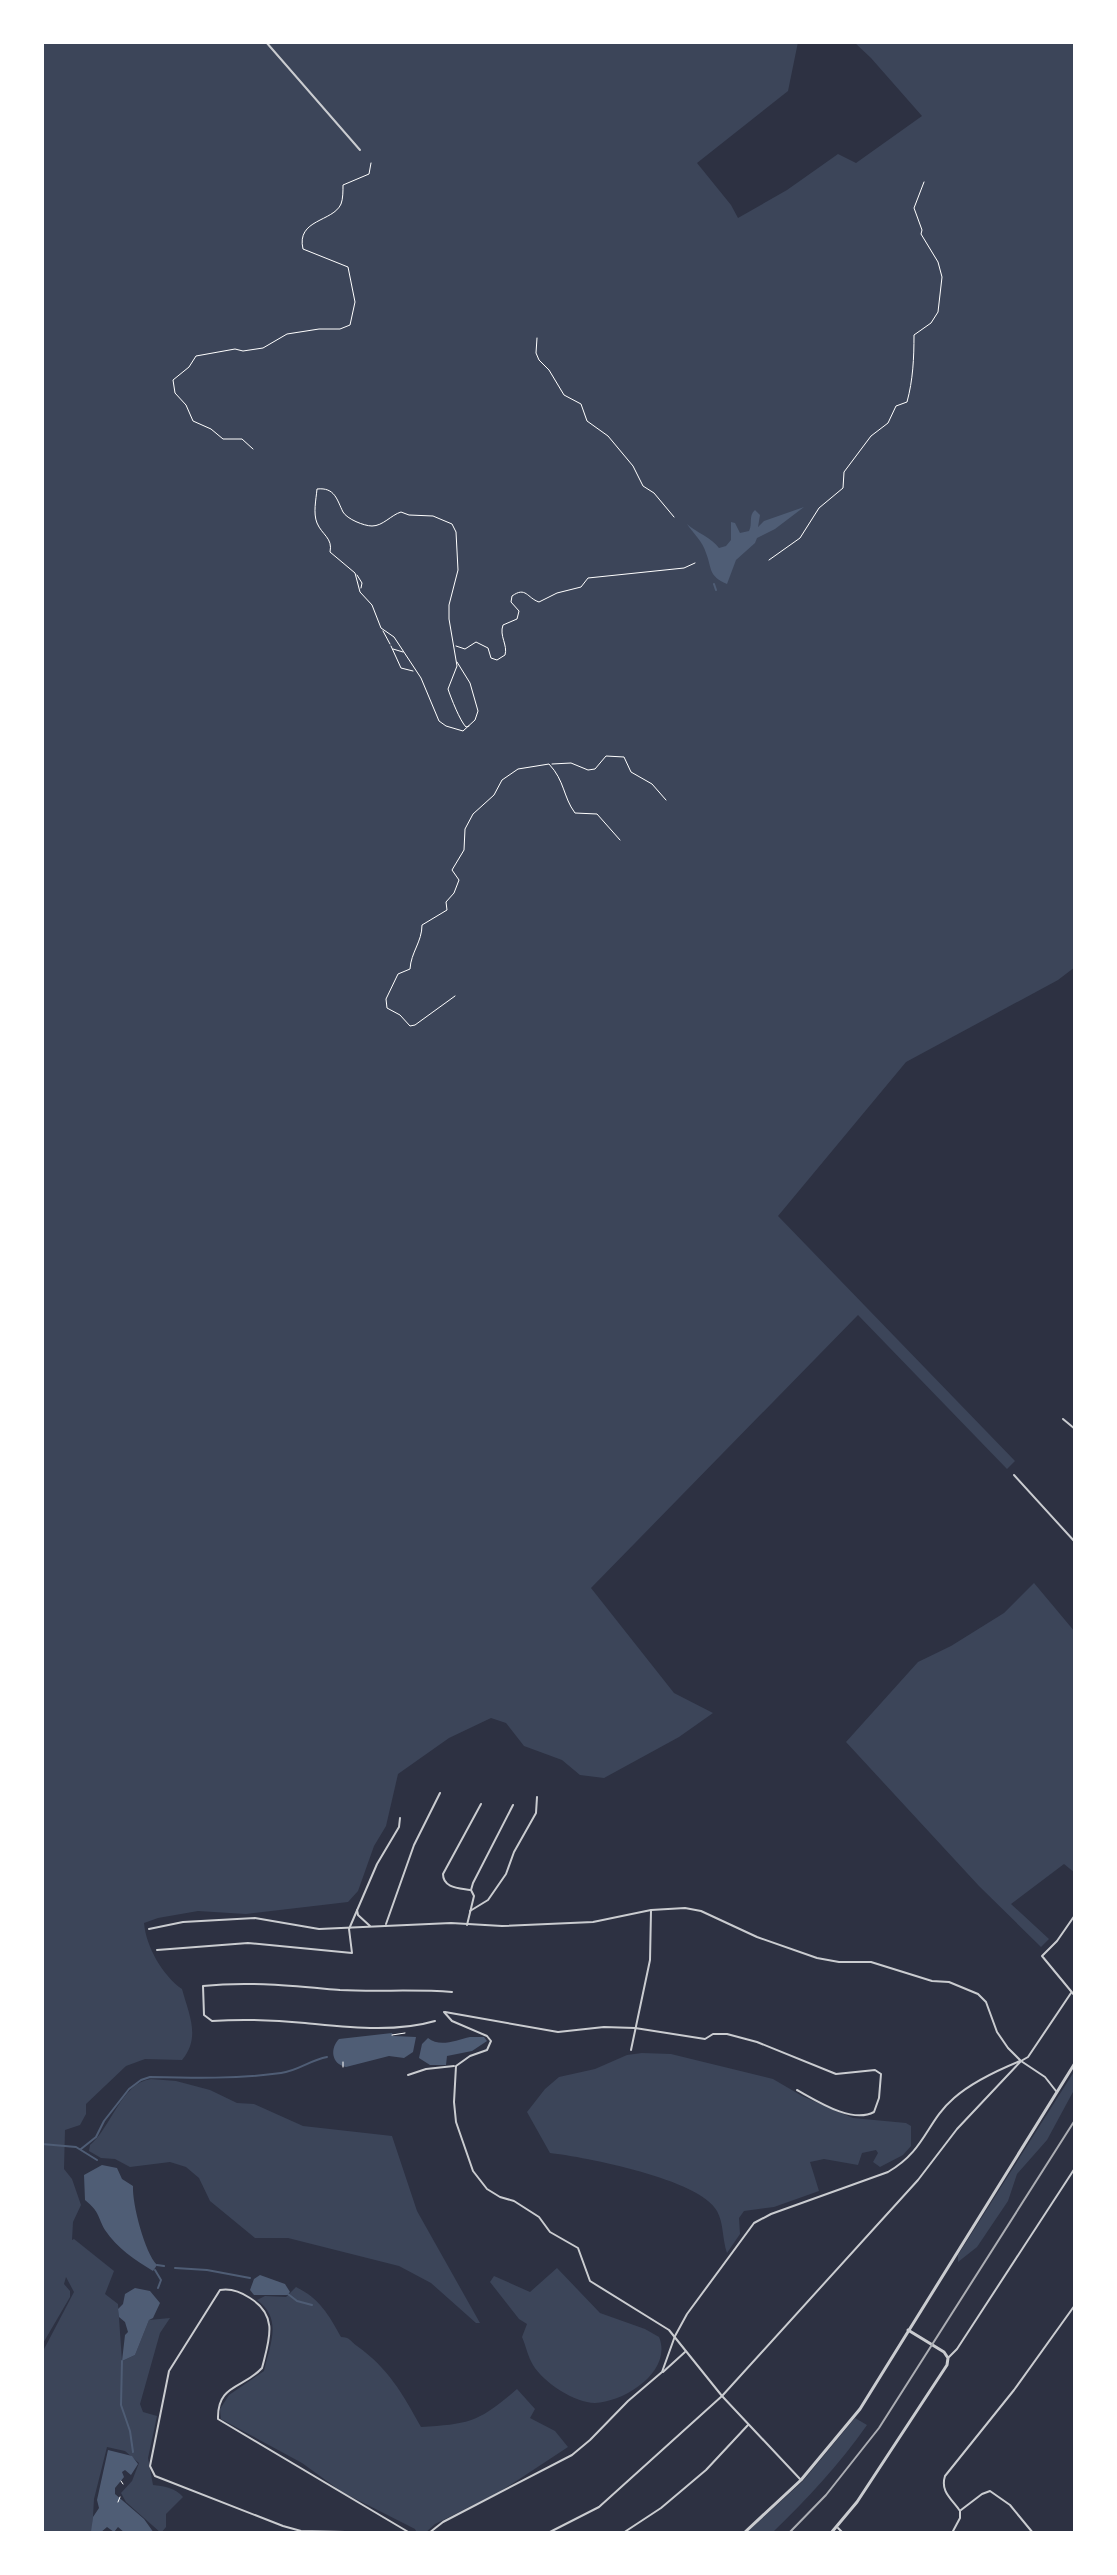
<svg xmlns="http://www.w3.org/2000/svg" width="1117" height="2575" viewBox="0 0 1117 2575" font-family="Overpass,sans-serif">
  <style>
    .green { fill: #3c4559 }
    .water { fill: #4f5d75 }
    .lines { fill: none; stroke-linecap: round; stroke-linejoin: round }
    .stream { stroke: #4f5d75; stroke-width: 2 }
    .path { stroke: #fff; stroke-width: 1 }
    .minor { stroke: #caccd0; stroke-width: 2 }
    .tertiary { stroke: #caccd0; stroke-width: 3 }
    .rail { stroke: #abadb3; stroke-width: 2 }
  </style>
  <rect width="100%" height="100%" fill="#2d3142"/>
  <!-- green -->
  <g class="green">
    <path d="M 42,42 L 798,42 L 788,91 L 697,163 L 731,205 L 738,218 L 787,190 L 838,154 L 856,163 L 922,116 L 871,58 L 854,42 L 1075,42 L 1075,967 L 1058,980 L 906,1062 L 778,1216 L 1015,1461 L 1007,1469 L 858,1315 L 591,1588 L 674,1693 L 713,1713 L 679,1737 L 604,1778 L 580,1775 L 562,1760 L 524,1746 L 506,1723 L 491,1718 L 449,1738 L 398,1774 L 386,1826 L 374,1846 L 358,1891 L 348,1902 L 246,1914 L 198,1911 L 158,1918 L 144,1923 C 146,1947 163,1976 182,1989 C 189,2015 201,2037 182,2060 L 145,2059 L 126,2066 L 86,2104 L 86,2114 L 80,2125 L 65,2130 L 64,2169 L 72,2179 L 81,2205 L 73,2222 L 72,2240 L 74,2239 L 114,2271 L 105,2294 L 118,2304 L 122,2361 L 135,2355 L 149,2320 L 170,2318 L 160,2333 L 140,2404 L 143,2412 L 157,2416 L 148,2458 L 153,2485 C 163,2486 176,2488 183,2497 L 166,2514 L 166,2527 L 161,2533 L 126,2502 L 121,2493 L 132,2481 L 139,2463 L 125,2451 L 107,2447 L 94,2499 L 92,2533 L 42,2533 L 42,2353 L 74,2292 L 66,2277 L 64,2284 L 70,2291 L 70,2297 L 42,2345 Z"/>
    <path d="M 1034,1583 L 1075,1632 L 1075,1873 L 1064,1864 L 1011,1904 L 1049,1939 L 1041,1947 L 979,1886 L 846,1742 L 918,1662 L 951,1646 L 1004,1613 Z"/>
    <path d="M 642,2053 L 671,2054 L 773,2079 L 802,2096 L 853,2118 L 906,2123 L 911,2126 L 911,2146 L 903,2155 L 880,2167 L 873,2162 L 878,2153 L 876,2150 L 862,2153 L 858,2165 L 824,2159 L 810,2162 L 819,2191 L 774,2207 L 744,2211 L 739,2218 L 740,2234 L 727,2253 C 722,2239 724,2224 717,2211 C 700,2179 585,2157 550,2153 L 527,2112 L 545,2089 L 559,2077 L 595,2069 L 627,2055 Z"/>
    <path d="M 1075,2070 L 1074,2090 L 1047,2140 L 1017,2174 L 1008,2201 L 977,2247 L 958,2262 L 958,2255 Z"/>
    <path d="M 151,2079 L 176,2081 L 210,2090 L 237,2103 L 254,2104 L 303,2126 L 392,2136 L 417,2211 L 480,2323 L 476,2323 L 431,2283 L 399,2266 L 288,2238 L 255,2238 L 210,2201 L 199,2178 L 186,2167 L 170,2162 L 130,2167 L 115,2159 L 101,2158 L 89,2151 L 90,2145 C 111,2128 121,2083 151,2079 Z"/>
    <path d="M 557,2268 L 600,2313 L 645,2329 L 659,2337 C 673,2371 625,2402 595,2403 C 575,2403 544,2383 533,2365 C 528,2357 526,2346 522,2337 L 527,2324 L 519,2319 L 490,2282 L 494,2276 L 530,2292 Z"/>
    <path d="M 296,2287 C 319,2298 329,2315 341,2337 C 350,2337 350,2341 357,2346 C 389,2369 402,2393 421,2427 C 470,2424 479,2422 517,2389 L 535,2409 L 530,2418 L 555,2431 L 568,2447 L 498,2493 L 435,2524 L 425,2533 L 417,2533 L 415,2529 L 342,2492 L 302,2463 L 221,2419 L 220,2409 L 229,2395 L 264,2371 C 270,2344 283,2319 257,2300 L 265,2296 L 286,2297 Z"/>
    <path d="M 855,2418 L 867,2425 C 839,2465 807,2499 772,2533 L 746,2533 L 803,2481 Z"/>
  </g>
  <!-- water -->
  <g class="water">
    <path d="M 804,507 L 775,529 L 757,538 L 755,543 L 736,560 L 727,584 C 708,576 712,568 706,553 C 703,542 693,533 687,524 C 697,533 711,537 719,548 L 726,546 L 731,540 L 731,522 L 735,523 L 740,533 L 749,531 C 753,524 748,516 755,510 L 760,515 L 758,527 L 764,521 Z"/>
    <path d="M 392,2033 L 393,2036 L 416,2037 L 413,2052 L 404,2058 L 389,2056 L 346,2067 C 331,2064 330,2048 339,2039 Z"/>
    <path d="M 470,2037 L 484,2037 L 487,2041 L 472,2051 L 447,2056 L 446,2065 L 430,2065 L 419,2058 L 422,2044 L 428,2038 C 440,2048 456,2040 470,2037 Z"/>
    <path d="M 102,2165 L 117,2168 L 122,2179 L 133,2186 C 132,2204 145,2253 157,2265 L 153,2271 C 135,2260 117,2248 105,2230 C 98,2218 100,2212 85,2200 L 84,2175 Z"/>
    <path d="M 260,2275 L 285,2284 L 290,2292 L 287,2295 L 254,2295 L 250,2290 L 254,2279 Z"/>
    <path d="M 135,2288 L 150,2291 L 160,2303 L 153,2318 L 149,2320 L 135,2355 L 122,2361 L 125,2335 L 128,2332 L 125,2322 L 119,2317 L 118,2309 L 123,2304 L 125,2294 Z"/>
    <path d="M 108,2450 L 132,2456 L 138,2464 L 131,2475 L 125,2470 L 122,2472 L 124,2477 L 115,2488 L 115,2494 L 144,2519 L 154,2533 L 125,2533 L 118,2527 L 114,2532 L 107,2527 L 100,2533 L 91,2532 L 93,2517 L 99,2508 L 97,2500 Z"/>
  </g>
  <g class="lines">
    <!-- stream -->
    <g class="stream">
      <path d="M 714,584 L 716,590"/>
      <path d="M 42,2144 L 76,2147 L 97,2160"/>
      <path d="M 81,2149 L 96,2137 L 104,2121 L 129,2089 L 141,2080 L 150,2077 C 193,2078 238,2079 281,2073 C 298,2071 310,2060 327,2057"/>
      <path d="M 157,2265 L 164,2266"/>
      <path d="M 175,2268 L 207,2270 L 250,2278"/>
      <path d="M 155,2270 L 161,2280 L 158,2288"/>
      <path d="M 288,2294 L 297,2301 L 312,2305"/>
      <path d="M 122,2361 L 121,2405 L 130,2431 L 133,2452"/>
    </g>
    <!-- path -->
    <g class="path">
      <path d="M 537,338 L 536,353 L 539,360 L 549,370 L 564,395 L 581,404 L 587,421 L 608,436 L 633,466 L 643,486 L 654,493 L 674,517"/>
      <path d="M 253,449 L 242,439 L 223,439 L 211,429 L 193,421 L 186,405 L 175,393 L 173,380 L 189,367 L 196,356 L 235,349 L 243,351 L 263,348 L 287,334 L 319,329 L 340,329 L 350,325 L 355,302 L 348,267 L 303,249 C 296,219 333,222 341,204 C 343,199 343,191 343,185 L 369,174 L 371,163"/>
      <path d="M 769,560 L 800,538 L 819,508 L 843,488 L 844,472 L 871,436 L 888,423 L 896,406 L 907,402 C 913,380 914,358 914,335 L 931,323 L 938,312 L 942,277 L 938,262 L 921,234 L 922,230 L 914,208 L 924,182"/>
      <path d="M 357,575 L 362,583 L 361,588"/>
      <path d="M 383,631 L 390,644"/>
      <path d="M 391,646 L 401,668 L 413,671"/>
      <path d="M 456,646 L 465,649 L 476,642 L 488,648 L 491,658 L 497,660 L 505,655 C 508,645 499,636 503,625 L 517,619 L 519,611 L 511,602 L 512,596 C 526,586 527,598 539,602 L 557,593 L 581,587 L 588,578 L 684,568 L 695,563"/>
      <path d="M 393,649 L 403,652"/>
      <path d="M 457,662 L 470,683 L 478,711 L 475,720 L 463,731 L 446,726 L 439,721 L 421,678 L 394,637 L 381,628 L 372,605 L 360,592 L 355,573 L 330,552 C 333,538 322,535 317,523 C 313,513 316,500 317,489 C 335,487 337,500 343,512 C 347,519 364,526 372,526 C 383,526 391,515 401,512 L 409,515 L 433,516 L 452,524 L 456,532 L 458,570 L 449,605 L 449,619 L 457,666 L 448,689 C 451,698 460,721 466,727 L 469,726"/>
      <path d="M 552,764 L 571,763 L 588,770 L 595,769 L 606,756 L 624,757 L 631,772 L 652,784 L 666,800"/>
      <path d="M 455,996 L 415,1025 L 410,1026 L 400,1015 L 387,1008 L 386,999 L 398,974 L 410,969 C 411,952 422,942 422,925 L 447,910 L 446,902 L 454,893 L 459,880 L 452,870 L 464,850 L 465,829 L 473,814 L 494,795 L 502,780 L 518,769 L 549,764 C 565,781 563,797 575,813 L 597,814 L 620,840"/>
      <path d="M 392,2035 L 405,2033"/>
      <path d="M 343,2062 L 343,2067"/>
      <path d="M 121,2481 L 123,2484"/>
      <path d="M 118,2502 L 120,2497"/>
    </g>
    <!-- minor -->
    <g class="minor">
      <path d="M 266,42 L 360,150"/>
      <path d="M 1063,1419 L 1075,1429"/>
      <path d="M 1014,1475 L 1075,1542"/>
      <path d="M 470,1890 C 459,1888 443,1888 443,1874 L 481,1804"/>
      <path d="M 357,1910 L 358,1915 L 370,1926"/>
      <path d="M 470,1911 L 488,1900 L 506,1874 L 514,1852 L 536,1813 L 537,1797"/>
      <path d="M 1075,1915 L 1057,1941 L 1042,1956 L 1075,1996"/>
      <path d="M 386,1924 L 414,1845 L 440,1793"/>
      <path d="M 467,1925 L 474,1896 L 471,1890 L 473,1883 L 513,1805"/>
      <path d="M 149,1929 L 183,1922 L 255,1918 L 319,1929 L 451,1923 L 502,1926 L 593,1922 L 651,1910 L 685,1908 L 701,1911 L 757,1937 L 817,1958 L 839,1962 L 871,1962 L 932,1981 L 949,1982 L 978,1994 L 986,2002 L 997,2032 L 1008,2048 L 1021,2061 L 1045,2077 L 1056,2091"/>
      <path d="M 157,1950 L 248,1943 L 352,1953 L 349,1929 L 377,1864 L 399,1827 L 400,1818"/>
      <path d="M 444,2012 L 452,2021 L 487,2036 L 491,2041 L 487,2050 L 470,2056 L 456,2066 L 454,2102 L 456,2122 L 473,2171 L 487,2189 L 500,2197 L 514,2201 L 539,2217 L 550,2232 L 578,2248 L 590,2281 L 669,2330 L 722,2396 L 800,2479"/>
      <path d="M 445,2012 L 558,2032 L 604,2027 L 635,2028 L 705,2039 L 713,2034 L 727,2034 L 757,2042 L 836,2074 L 875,2070 L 881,2074 L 879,2098 L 874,2112 C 852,2124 817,2101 797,2090"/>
      <path d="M 435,2021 C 394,2033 347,2027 305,2023 C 274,2020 243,2019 212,2021 L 204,2015 L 203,1986 C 249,1981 293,1986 340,1990 C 377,1992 415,1989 452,1992"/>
      <path d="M 631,2050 L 650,1960 L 651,1911"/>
      <path d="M 408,2075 L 426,2069 L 454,2066"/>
      <path d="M 949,2357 L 957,2349 L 1075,2168"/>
      <path d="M 663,2372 L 685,2352"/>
      <path d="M 961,2510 L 982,2494 L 990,2491 L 1010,2505 L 1033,2533"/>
      <path d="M 838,2528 L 843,2533"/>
      <path d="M 389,2533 L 301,2531 L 283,2526 L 155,2476 L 150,2466 L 169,2371 L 220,2290 C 231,2288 241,2292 250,2298 C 279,2316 269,2340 262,2368 C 243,2389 217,2384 218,2419 L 410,2533"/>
      <path d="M 429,2533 L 443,2522 L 572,2455 L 590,2440 L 628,2401 L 662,2372 L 675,2336 L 687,2314 L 754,2223 L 771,2214 L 888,2172 C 926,2150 926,2122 954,2098 C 972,2082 998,2070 1020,2061"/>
      <path d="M 548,2533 L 599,2507 L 722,2396 L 918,2180 L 957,2129 L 1021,2061 L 1028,2057 L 1071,1993"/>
      <path d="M 623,2533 L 661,2508 L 706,2470 L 748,2425"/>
      <path d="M 952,2533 L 960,2518 L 960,2511 C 952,2499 940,2492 945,2476 L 1014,2390 L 1075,2305"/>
    </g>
    <!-- tertiary -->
    <g class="tertiary">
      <path d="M 744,2533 L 801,2480 L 860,2409 L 1075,2063"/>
      <path d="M 831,2533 L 857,2502 L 947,2365 L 948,2358 L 944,2352 L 908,2330"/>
    </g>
    <!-- rail -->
    <path class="rail" d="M 789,2533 L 826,2495 L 879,2428 L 1075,2120"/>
  </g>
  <!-- border -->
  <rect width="1117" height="2575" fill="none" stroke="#ffffff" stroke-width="88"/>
</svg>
